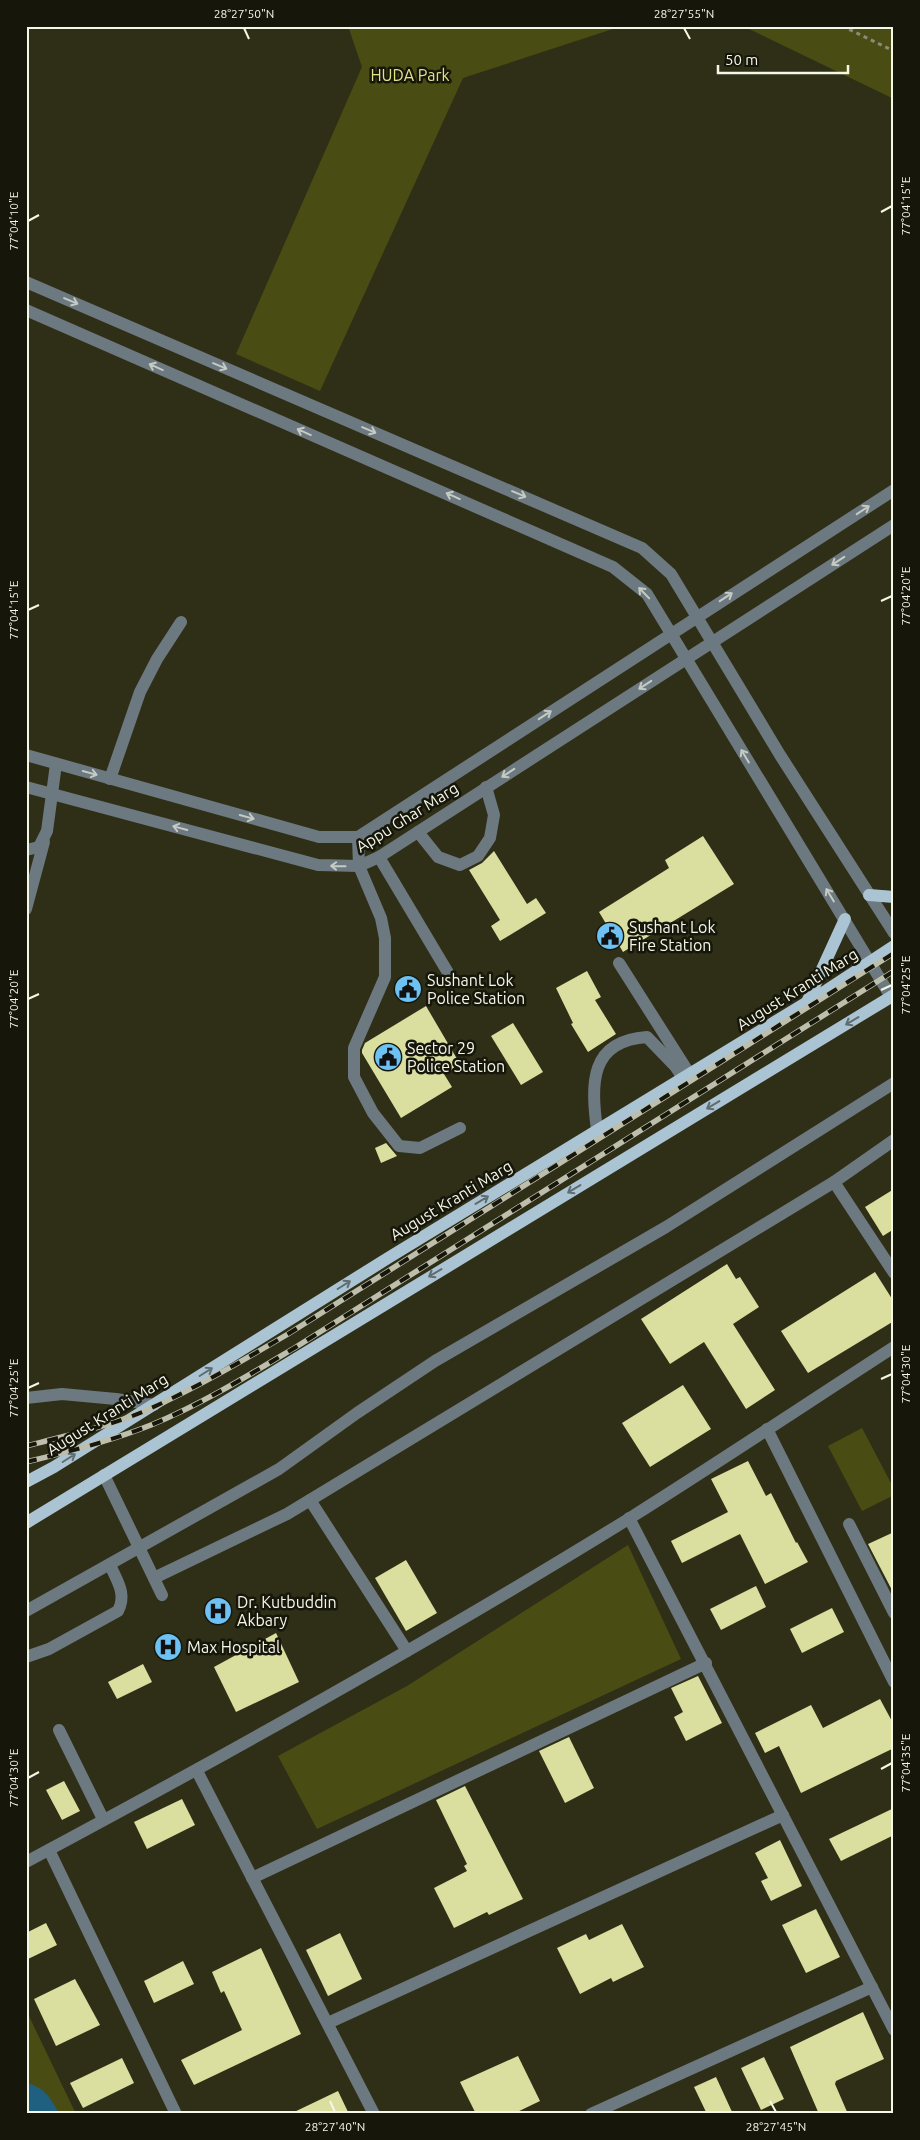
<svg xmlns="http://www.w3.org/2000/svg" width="920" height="2140" viewBox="0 0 920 2140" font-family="Ubuntu,sans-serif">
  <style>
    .green { fill: #4a4d13 }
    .water { fill: #1f5f80 }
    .building { fill: #dadf9f }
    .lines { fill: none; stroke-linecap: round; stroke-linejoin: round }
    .path { stroke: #8b8c78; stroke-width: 3; stroke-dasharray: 4 4; stroke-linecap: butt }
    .minor { stroke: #6d7980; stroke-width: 12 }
    .major { stroke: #abc4d4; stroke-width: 12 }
    .rail-casing { stroke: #bdbfac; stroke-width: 5.5 }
    .rail { stroke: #16160b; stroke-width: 4; stroke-dasharray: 11; stroke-linecap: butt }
    .oneway { stroke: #c5cbc3 }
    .oneway2 { stroke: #606d70 }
    .ticks { fill: none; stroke: #f5f7e7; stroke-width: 2 }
    .labels { text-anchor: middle; stroke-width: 5; stroke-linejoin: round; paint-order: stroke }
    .park-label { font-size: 16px; fill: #dee48a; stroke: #16160b }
    .street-label { font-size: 16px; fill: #f5f7e7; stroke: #16160b }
    .poi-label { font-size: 16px; fill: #f5f7e7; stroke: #16160b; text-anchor: start }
    .neatline { fill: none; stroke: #f5f7e7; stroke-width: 2 }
    .ticks-label { font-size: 12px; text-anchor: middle; fill: #f5f7e7 }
  </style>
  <rect width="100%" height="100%" fill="#2e2f16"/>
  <!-- green -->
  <g class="green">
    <path d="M 348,26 L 622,26 L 463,78 L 320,391 L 236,354 L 362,67 Z"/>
    <path d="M 743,26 L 894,26 L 894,99 Z"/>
    <path d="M 862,1428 L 894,1489 L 894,1495 L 862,1511 L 828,1446 Z"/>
    <path d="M 628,1545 L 681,1659 L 317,1829 L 278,1756 L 407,1686 Z"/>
    <path d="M 26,2010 L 76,2114 L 26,2114 Z"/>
  </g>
  <!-- water -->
  <path class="water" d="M 26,2083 C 44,2087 51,2098 59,2114 L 26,2114 Z"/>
  <!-- building -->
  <g class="building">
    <path d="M 703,836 L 734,884 L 623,952 L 599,912 L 669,868 L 665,860 Z"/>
    <path d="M 494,851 L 527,904 L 536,898 L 546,913 L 500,941 L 491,926 L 500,920 L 469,870 L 482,863 Z"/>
    <path d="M 587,971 L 601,997 L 595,1000 L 616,1034 L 588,1052 L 571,1024 L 573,1023 L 556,988 Z"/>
    <path d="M 426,1006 L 460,1064 L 444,1074 L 452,1087 L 401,1118 L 362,1053 L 362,1050 L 365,1043 Z"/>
    <path d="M 513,1023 L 543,1072 L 521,1085 L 491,1036 Z"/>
    <path d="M 386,1143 L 397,1156 L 381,1163 L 375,1148 Z"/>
    <path d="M 894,1189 L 894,1229 L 883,1236 L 865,1207 Z"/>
    <path d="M 727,1264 L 736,1279 L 740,1277 L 759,1307 L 733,1324 L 775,1390 L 746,1409 L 704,1342 L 670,1364 L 641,1319 Z"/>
    <path d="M 875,1272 L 894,1302 L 894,1321 L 808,1373 L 781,1331 Z"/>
    <path d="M 683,1385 L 711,1429 L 650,1467 L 622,1423 Z"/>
    <path d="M 748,1461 L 766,1496 L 771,1493 L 796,1543 L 797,1542 L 808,1562 L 765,1584 L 740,1534 L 682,1563 L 671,1541 L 728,1512 L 711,1479 Z"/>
    <path d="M 894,1532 L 894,1594 L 868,1544 Z"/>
    <path d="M 406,1560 L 437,1613 L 406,1631 L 375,1578 Z"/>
    <path d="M 756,1586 L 766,1607 L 721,1630 L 710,1609 Z"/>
    <path d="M 832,1608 L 844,1632 L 802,1653 L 790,1629 Z"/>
    <path d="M 276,1633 L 299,1682 L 236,1712 L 214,1667 Z"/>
    <path d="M 143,1664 L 152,1682 L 117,1699 L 108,1682 Z"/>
    <path d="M 698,1676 L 722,1723 L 686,1741 L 674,1717 L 683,1712 L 671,1688 Z"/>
    <path d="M 880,1699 L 894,1725 L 894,1748 L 801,1793 L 779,1746 L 765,1753 L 755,1733 L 811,1705 L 823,1728 Z"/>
    <path d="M 569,1737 L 594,1788 L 565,1803 L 539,1751 Z"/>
    <path d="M 64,1781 L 80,1811 L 62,1820 L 46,1790 Z"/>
    <path d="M 465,1786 L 523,1899 L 489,1915 L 487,1912 L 454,1928 L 434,1888 L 467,1871 L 464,1866 L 467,1864 L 436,1800 Z"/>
    <path d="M 182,1799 L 195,1825 L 147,1849 L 134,1822 Z"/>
    <path d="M 894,1808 L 894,1835 L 841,1861 L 829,1839 Z"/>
    <path d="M 780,1840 L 802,1886 L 771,1901 L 761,1881 L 768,1878 L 755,1853 Z"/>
    <path d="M 816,1909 L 840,1957 L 806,1973 L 782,1925 Z"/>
    <path d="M 46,1923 L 57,1945 L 26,1960 L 26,1933 Z"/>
    <path d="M 622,1924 L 644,1967 L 613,1982 L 611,1978 L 580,1994 L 557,1948 L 586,1934 L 589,1940 Z"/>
    <path d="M 340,1933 L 362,1979 L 328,1996 L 306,1950 Z"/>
    <path d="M 261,1948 L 301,2034 L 194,2085 L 181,2060 L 242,2030 L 224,1991 L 221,1993 L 212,1972 Z"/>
    <path d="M 183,1961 L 194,1984 L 154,2003 L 144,1981 Z"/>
    <path d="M 75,1979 L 100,2025 L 56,2046 L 34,1999 Z"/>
    <path d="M 863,2012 L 884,2059 L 836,2081 L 835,2084 L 848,2114 L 819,2114 L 790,2047 Z"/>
    <path d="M 518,2056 L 540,2101 L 513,2114 L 476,2114 L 460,2082 Z"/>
    <path d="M 764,2057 L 784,2099 L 761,2110 L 741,2068 Z"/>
    <path d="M 122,2058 L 134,2083 L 83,2108 L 70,2083 Z"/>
    <path d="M 716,2077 L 733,2114 L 707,2114 L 694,2087 Z"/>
    <path d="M 338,2091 L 349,2114 L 290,2114 Z"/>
  </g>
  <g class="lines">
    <!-- path -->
    <path class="path" d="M 842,26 L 894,51"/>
    <!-- minor -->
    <g class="minor">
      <path d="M 26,282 L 642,548 L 671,574 L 780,755 L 894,933"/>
      <path d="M 26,310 L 613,567 L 647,594 L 891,997"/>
      <path d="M 26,755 L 319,837 L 358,837 L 894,490"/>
      <path d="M 110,779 L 140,692 L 157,659 L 181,622"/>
      <path d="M 26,787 L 318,865 L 359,866 L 379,857 L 894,525"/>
      <path d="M 418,832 L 438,857 L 460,865 L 478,856 L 490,838 L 494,815 L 486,787"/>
      <path d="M 358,837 L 359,866 L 381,918 L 385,938 L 385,977 L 354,1048 L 354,1077 L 373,1113 L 399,1146 L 420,1148 L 460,1128"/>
      <path d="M 26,850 L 39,847 L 47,831 L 56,764"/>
      <path d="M 379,857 L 453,981"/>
      <path d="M 26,909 L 44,842"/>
      <path d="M 619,963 L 687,1070"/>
      <path d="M 597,1130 C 591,1084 589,1041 647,1037 L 675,1066 L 683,1078"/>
      <path d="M 834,1182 L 894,1273"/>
      <path d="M 26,1398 L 62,1394 L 116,1399 L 154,1405"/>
      <path d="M 767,1429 L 894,1682"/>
      <path d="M 104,1475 L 162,1595"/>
      <path d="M 310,1500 L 407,1651"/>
      <path d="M 629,1518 L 894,2030"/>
      <path d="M 849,1524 L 894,1613"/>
      <path d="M 154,1578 L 287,1514 L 834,1182 L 894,1140"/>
      <path d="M 26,1611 L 279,1469 L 357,1413 L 435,1361 L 666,1227 L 894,1083"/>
      <path d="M 26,1657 L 49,1649 L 118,1611 C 127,1594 117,1581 110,1565"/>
      <path d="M 59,1730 L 103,1819"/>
      <path d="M 197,1771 L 374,2114"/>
      <path d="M 49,1850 L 176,2114"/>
      <path d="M 26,1862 C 230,1753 433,1640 630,1518 C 719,1462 806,1404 894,1347"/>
      <path d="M 252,1878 L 706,1663"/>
      <path d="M 328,2023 L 783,1815"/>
      <path d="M 591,2114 L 872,1987"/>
    </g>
    <!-- major -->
    <g class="major">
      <path d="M 869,895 L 894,897"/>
      <path d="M 807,1002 L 845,919"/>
      <path d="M 26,1482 L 54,1467 L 388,1258 L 827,990 L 894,946"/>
      <path d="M 26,1523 L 894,995"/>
    </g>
    <!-- rail casing -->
    <g class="rail-casing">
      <g id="rail">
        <path d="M 26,1446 C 66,1436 110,1426 147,1410 C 196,1388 242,1361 288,1334 L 894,953"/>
        <path d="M 26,1462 C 68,1452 111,1441 151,1425 C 202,1404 249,1375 296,1347 L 894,971"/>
      </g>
    </g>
    <!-- rail -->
    <use href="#rail" class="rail"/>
  </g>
  <!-- one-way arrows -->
  <defs><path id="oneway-shaft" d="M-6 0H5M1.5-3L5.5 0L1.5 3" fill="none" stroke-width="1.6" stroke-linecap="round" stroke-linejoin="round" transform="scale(1.25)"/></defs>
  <g class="oneway">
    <use href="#oneway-shaft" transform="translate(71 301) rotate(23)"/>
    <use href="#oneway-shaft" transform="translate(220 366) rotate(23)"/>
    <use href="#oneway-shaft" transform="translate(156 367) rotate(-156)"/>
    <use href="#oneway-shaft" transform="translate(369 430) rotate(23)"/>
    <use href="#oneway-shaft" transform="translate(304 432) rotate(-156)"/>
    <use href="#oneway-shaft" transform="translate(519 494) rotate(23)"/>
    <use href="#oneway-shaft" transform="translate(453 496) rotate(-156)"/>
    <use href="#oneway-shaft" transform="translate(863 510) rotate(-33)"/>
    <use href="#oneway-shaft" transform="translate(838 561) rotate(147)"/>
    <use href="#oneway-shaft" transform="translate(644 593) rotate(-134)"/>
    <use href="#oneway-shaft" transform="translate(726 597) rotate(-33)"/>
    <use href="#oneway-shaft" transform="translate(645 685) rotate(147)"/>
    <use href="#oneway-shaft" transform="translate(545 715) rotate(-33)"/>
    <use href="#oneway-shaft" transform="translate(745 756) rotate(-121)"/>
    <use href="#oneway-shaft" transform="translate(90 773) rotate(15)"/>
    <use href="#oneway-shaft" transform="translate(508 773) rotate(147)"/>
    <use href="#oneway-shaft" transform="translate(247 817) rotate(15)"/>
    <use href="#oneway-shaft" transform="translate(180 828) rotate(-165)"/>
    <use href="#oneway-shaft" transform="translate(338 866) rotate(-179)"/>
    <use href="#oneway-shaft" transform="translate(830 895) rotate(-121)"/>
  </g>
  <g class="oneway2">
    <use href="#oneway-shaft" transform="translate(852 1021) rotate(149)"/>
    <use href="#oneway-shaft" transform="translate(713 1105) rotate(149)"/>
    <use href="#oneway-shaft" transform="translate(574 1189) rotate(149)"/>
    <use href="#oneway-shaft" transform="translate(482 1200) rotate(-31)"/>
    <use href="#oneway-shaft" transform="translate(435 1273) rotate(149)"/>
    <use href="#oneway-shaft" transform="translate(344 1285) rotate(-32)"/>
    <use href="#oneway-shaft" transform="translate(206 1372) rotate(-32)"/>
    <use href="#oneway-shaft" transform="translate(69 1458) rotate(-32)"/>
  </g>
  <!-- ticks -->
  <path class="ticks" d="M 244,28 L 249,39M 684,28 L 690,39M 881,212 L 892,206M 28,221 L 39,215M 881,601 L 892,596M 28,610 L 39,605M 881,990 L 892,985M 28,999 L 39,994M 881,1379 L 892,1374M 28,1388 L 39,1383M 881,1769 L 892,1763M 28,1778 L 39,1772M 330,2101 L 335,2112M 770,2101 L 776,2112"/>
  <!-- icons -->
  <defs>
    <g id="civic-disc" transform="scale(1.4375)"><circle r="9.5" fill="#6dc2f3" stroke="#16160b"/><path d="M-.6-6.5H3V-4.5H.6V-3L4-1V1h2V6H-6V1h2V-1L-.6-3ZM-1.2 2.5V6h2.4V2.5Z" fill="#111"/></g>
    <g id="hospital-disc" transform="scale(1.4375)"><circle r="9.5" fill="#6dc2f3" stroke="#16160b"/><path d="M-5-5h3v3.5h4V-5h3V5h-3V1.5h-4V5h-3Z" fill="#111"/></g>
  </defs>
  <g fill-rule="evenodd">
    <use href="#civic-disc" x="610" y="936"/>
    <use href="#civic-disc" x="408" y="989"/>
    <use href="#civic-disc" x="388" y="1057"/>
    <use href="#hospital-disc" x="218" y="1611"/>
    <use href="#hospital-disc" x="168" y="1647"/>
  </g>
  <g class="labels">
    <!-- park labels -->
    <g class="park-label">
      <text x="410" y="81">HUDA Park</text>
    </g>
    <!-- street labels -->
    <g class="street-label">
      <text transform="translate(407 817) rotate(-32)" y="6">Appu Ghar Marg</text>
      <text transform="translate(797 989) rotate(-32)" y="6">August Kranti Marg</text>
      <text transform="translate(451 1200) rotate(-31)" y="6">August Kranti Marg</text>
      <text transform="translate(107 1414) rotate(-32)" y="6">August Kranti Marg</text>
    </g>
    <!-- poi labels -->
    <g class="poi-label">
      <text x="629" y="933">Sushant Lok<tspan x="629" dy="18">Fire Station</tspan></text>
      <text x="427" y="986">Sushant Lok<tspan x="427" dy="18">Police Station</tspan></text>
      <text x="407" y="1054">Sector 29<tspan x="407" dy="18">Police Station</tspan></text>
      <text x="237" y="1608">Dr. Kutbuddin<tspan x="237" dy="18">Akbary</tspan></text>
      <text x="187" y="1653">Max Hospital</text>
    </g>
  </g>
  <!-- border -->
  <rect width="920" height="2140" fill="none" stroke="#16160b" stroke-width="55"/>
  <!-- scale -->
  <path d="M718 65v8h130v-8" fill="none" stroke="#f5f7e7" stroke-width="2.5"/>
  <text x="725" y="65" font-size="15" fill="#f5f7e7" stroke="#16160b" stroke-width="4" paint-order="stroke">50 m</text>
  <rect x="28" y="28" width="864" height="2084" class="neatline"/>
  <g class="ticks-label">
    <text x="244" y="18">28°27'50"N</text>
    <text x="684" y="18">28°27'55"N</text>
    <text transform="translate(906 206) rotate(-90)" y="4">77°04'15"E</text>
    <text transform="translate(14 221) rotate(-90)" y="4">77°04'10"E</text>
    <text transform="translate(906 596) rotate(-90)" y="4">77°04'20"E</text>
    <text transform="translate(14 610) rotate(-90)" y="4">77°04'15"E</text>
    <text transform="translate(906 985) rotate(-90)" y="4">77°04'25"E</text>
    <text transform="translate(14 999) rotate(-90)" y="4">77°04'20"E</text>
    <text transform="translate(906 1374) rotate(-90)" y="4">77°04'30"E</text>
    <text transform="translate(14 1388) rotate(-90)" y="4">77°04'25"E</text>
    <text transform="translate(906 1763) rotate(-90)" y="4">77°04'35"E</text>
    <text transform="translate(14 1778) rotate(-90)" y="4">77°04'30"E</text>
    <text x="335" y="2131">28°27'40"N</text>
    <text x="776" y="2131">28°27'45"N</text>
  </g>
</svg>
